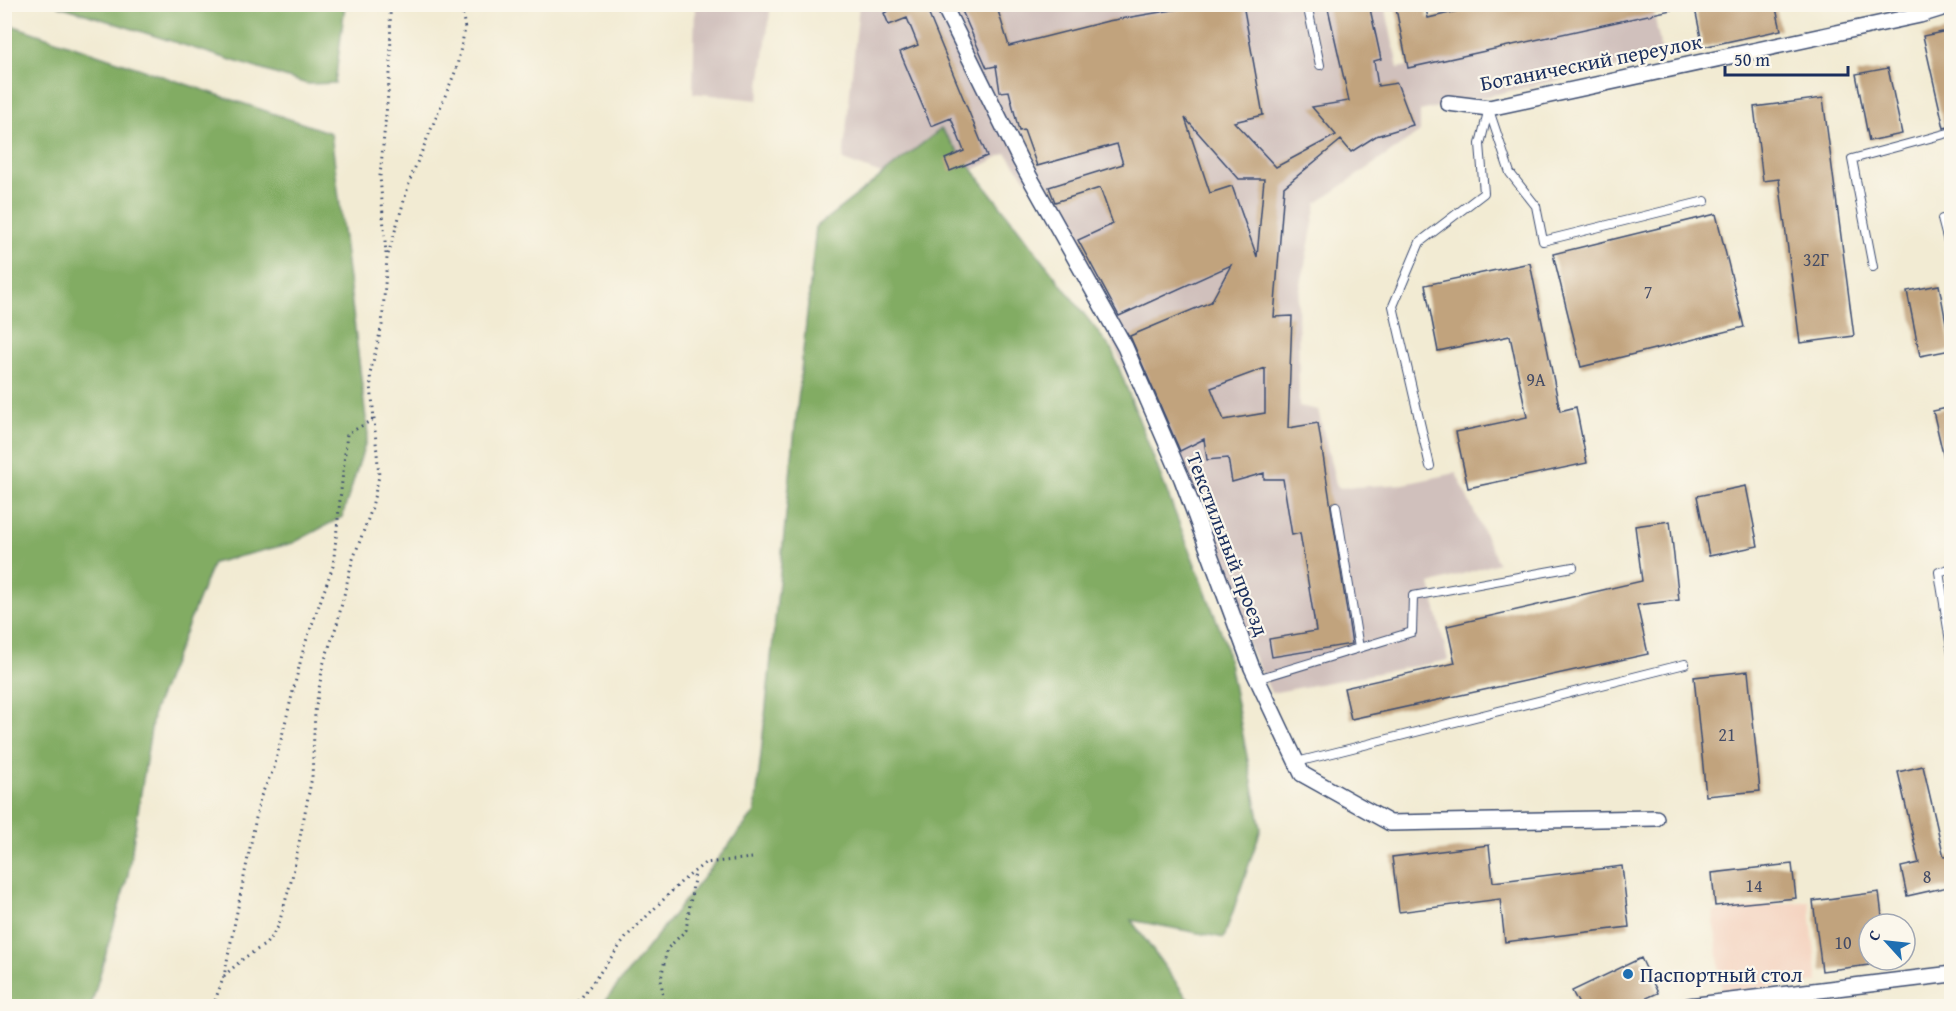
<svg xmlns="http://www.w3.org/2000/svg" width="1956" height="1011" font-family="'Gentium Book Plus',serif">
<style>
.built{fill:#f4d3c0}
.industrial{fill:#d0c0bc}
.forest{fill:#82ac63;stroke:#4e6e60;stroke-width:1.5}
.building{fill:#c1a37d;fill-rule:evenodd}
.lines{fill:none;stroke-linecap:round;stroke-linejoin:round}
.service-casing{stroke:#3b4b70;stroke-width:10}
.minor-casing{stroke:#3b4b70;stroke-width:18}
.path{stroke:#3b4b70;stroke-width:3;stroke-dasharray:1.5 4.5;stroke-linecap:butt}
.service{stroke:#fff;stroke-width:8}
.minor{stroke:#fff;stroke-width:15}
.poi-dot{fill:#1f6fb2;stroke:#fbf7ec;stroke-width:2}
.labels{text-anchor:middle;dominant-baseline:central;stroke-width:4.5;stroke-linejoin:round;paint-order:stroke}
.number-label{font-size:18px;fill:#444c66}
.street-label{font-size:21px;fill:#1b2f5e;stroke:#fbf7ec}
.poi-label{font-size:21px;fill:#1b2f5e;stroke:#fbf7ec;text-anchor:start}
</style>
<rect width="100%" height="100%" fill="#fbf7ec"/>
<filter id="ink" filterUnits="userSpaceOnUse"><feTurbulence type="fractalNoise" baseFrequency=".0167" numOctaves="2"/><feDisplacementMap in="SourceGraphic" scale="12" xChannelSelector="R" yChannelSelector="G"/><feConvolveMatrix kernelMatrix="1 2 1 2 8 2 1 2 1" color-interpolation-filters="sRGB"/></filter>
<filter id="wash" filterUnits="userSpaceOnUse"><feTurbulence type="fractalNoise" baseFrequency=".008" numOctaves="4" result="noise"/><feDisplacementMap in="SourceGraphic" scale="24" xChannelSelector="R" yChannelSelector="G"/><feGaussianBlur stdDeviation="1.35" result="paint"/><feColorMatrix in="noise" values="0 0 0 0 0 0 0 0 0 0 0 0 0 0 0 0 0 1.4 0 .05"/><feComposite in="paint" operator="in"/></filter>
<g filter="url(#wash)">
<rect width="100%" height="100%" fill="#f2ebd3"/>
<path class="built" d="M1809,901L1818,982L1722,992L1713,912Z"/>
<path class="industrial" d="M695,5H771L758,100L693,93Z
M859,5H1385L1398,68L1654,14L1663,57L1420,111V132L1317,203L1298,300L1299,406L1318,410L1337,488L1404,484L1456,473L1498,563L1430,584L1448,660L1271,693L1195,530L1060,223L1006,153L931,192L843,160Z"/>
<path class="forest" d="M57,5H345L335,83L307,84Z
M5,23L331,133L368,435L342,517L293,543L213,563L154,710L128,875L91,1006H5Z
M941,129L1112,350L1225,642L1261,829L1224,938L1131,920L1193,1006H601L755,812L816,227Z"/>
<g id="blocks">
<path class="building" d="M901,4H933L934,7L927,10L987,156L950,171L945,159L964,151L951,118L931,126L900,52L918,45L907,18L889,25L884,13Z
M959,4H996L1009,46L1108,21L1208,4H1243L1263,115L1234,122L1276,167L1336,135L1312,107L1349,101L1327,4H1369L1381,59L1374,61L1378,86L1397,83L1413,125L1376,136L1351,152L1341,140L1284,187L1274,317L1292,316L1288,428L1318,423L1352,644L1272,657L1269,639L1316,631L1300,533L1292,535L1283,479H1264V473L1232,482L1228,458L1207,460L1204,439L1180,451L1130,336L1211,302L1231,265L1119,316L1078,240L1113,224L1100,188L1055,202L1049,187L1123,164L1117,144L1037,166L1024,130L1019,131L1009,91L1000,92L996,66L987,68ZM1185,118L1239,179H1264L1257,257L1232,186L1210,193ZM1265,368V413L1224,420L1211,388Z
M1395,4H1425L1428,18L1488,4H1670L1671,10L1408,68Z
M1694,4H1775L1781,30L1703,47Z
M1952,30V126L1944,128L1923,36Z
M1888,68L1902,134L1869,141L1856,74Z
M1823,98L1854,336L1800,343L1779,179L1763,181L1754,107Z
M1716,214L1744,327L1581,367L1553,254Z
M1530,263L1560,411L1576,407L1587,463L1468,488L1456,432L1527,417L1510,336L1438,351L1425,285Z
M1939,285L1951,350L1920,356L1907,291Z
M1952,407V467H1946L1933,411Z
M1746,486L1758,546L1709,556L1697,496Z
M1670,521L1679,600L1637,605L1648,654L1351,719L1344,688L1455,663L1447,626L1642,581L1635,526Z
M1748,671L1760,791L1706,796L1694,677Z
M1923,766L1944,857L1952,856V886L1907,896L1901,867L1919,863L1898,772Z
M1489,845L1493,882L1622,866L1629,927L1505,942L1500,899L1399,912L1392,857Z
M1792,864L1796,898L1715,906L1712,873Z
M1879,892L1883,924H1869V965L1822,971L1813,901Z
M1641,958L1658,993L1629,1006H1580L1572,991Z"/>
</g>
</g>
<g filter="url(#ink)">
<use href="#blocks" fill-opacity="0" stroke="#3b4b70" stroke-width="1.5"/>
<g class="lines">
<defs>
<path id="service" d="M1307,4L1320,65
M1489,110L1510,173L1536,206L1543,241L1705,201
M1942,219L1952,257
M1873,267L1852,159L1952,132
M1430,466L1393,306L1420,242L1484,193L1480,144L1489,108
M1336,506L1359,648
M1952,568L1939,572L1952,654
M1257,679L1412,632L1413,596L1573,567
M1297,762L1685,664
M1797,993L1799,1006"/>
<path id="minor" d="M943,4L1020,160L1125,347L1182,479L1252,668L1302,774L1390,823L1656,818
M1448,103L1489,108L1920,15L1952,5
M1689,1006L1952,974"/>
</defs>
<use href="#service" class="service-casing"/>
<use href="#minor" class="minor-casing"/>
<path class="path" d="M386,254L380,176L391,63L390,4
M224,976L244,958L266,944L278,927L292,878L312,777L315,712L323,665L337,624L352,562L371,511L379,476L370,374L382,325L387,258L411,177L456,70L465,29L461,4
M213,1006L224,976L260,798L274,768L304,647L333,566L347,434L374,419
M575,1006L628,935L681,882L705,863L752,858
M664,1006L661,979L667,949L686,930L695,872"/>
<use href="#service" class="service"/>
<use href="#minor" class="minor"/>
</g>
</g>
<circle class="poi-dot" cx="1628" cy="974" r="6"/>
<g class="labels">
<g class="number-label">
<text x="1816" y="259">32Г</text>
<text x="1648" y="291">7</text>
<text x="1536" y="379">9А</text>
<text x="1727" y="734">21</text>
<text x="1927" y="876">8</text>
<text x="1754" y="885">14</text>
<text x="1843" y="942">10</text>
</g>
<g class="street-label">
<text transform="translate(1591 62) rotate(-11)">Ботанический переулок</text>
<text transform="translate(1228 544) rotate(69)">Текстильный проезд</text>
</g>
<g class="poi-label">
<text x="1640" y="974">Паспортный стол</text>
</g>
</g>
<rect width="1956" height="1011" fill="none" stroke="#fbf7ec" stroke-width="24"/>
<g transform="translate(1887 942) rotate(297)"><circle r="28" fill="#fbf7ec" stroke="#a1a7b3" stroke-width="1.5"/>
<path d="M0-4.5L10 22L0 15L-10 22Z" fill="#1f6fb2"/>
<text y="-9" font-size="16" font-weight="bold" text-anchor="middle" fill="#1b2f5e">С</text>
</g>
<path d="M1725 66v9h123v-9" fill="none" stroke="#1b2f5e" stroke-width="3"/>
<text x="1734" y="66" font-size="18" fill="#1b2f5e" stroke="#fbf7ec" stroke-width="4.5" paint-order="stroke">50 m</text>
</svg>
